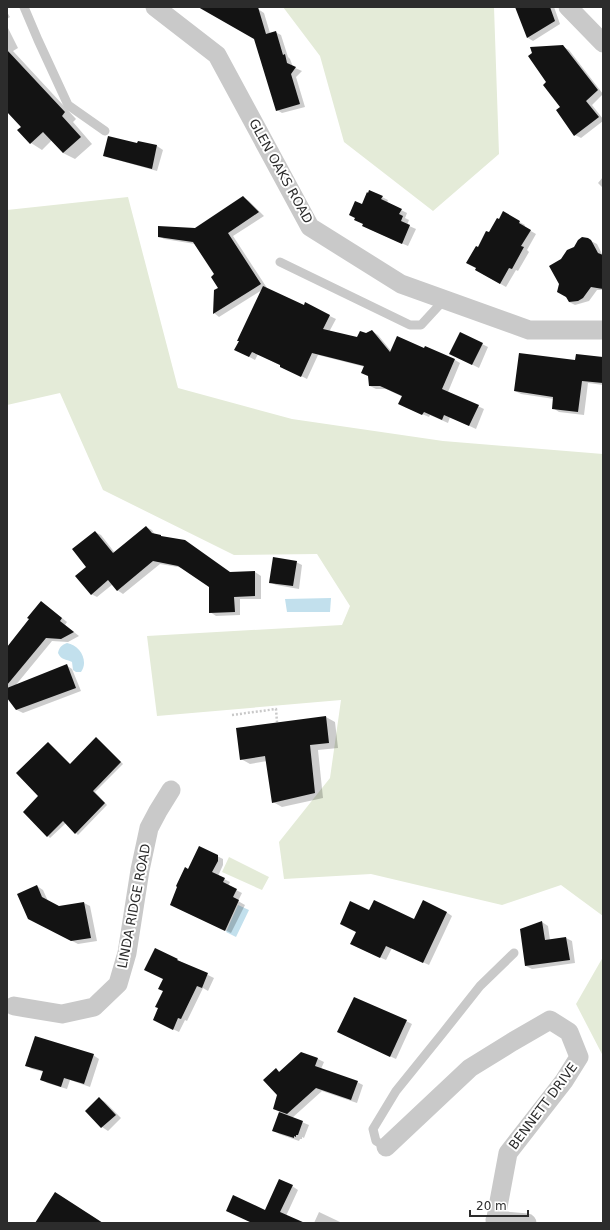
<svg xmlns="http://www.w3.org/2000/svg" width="610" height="1230" font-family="'DejaVu Sans',sans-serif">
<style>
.green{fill:#e4ebd8}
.water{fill:#c2e0ed}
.shadow{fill:#0003}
.building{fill:#131313}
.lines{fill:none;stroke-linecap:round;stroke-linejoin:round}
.path{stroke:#c9c9c9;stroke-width:2.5;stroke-dasharray:2 2;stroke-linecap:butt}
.lane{stroke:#c9c9c9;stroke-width:9}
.street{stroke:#c9c9c9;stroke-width:19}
.labels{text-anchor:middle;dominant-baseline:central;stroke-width:4;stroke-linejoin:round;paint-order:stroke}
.street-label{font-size:13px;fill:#2c2c2c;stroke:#fff}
</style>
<rect width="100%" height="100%" fill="#fff"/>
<path class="green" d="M283,7H494L499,154L433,211L344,142L320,56Z
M128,197L178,388L292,419L443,441L603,454V916L561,885L502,905L371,874L284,879L279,842L330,778L341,700L157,716L147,636L342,625L350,606L317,554L234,555L103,490L60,393L7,405V210Z
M229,857L269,877L262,890L222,872Z
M603,957V1056L576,1004Z"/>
<path class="water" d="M331,598L330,612H287L285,599Z
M67,643C80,645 89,661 81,672H76L73,670L72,662C66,659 61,660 58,653C59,647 62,645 67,643Z
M238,905L249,910L236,937L226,932Z"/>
<path class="shadow" d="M201,7H255L264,13L270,33L275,32L281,35L288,57L290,59L293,67L302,71L296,77L305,107L282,113L277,110L255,39L211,14Z
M516,7H554L560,24L533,41L528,38Z
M7,12L10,17L7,19Z
M7,26L18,48L13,51L76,119L73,122L92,144L75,159L63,153L52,140L42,150L31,143L22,127L7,110Z
M562,46L569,50L603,94L592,105L603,119V121L581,138L575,135L562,107L547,82Z
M138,144L157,146L163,150L157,171L110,158L104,155Z
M603,177V188L598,183Z
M243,197L249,201L264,216L233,236L267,288H266L304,306L305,304L336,319L329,332L357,339L372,331L378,335L391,351L425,349L455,360L460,363L448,392L484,409L476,429L450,417L448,423L430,415L429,417L405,407L403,397L386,389H376L370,386L369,376L365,367L318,355L307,379L258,354L255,360L242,353L262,290L219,317L214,313L219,288L216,274L195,244L164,239L159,236L196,229Z
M382,197L388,200L387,203L407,213L405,218L409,220L407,225L416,229L408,246L369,229L362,205Z
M504,213L525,225L524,227L536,234L527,250L529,252L518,271L516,270L506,287L476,270L478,248L500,220Z
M591,241L597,244L603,256V290H597L589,301L575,305L569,302Z
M460,333L488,347L479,368L457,357Z
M603,358V385L588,383L584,415L559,412L553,408L554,399L521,394L515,391L576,361Z
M146,527L152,530L155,535L161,536L231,573L255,572L261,576V599H240V615L216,616L210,612V586L184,568L160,564L123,594L117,590L113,584L97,597L91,594L88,567L95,532L101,535L115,553Z
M296,562L302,565L299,589L276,585L270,582Z
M41,602L47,606L67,622L65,625L79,636L68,642L52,641L15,686L66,665L72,669L81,691L23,713L17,710L7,697V648L31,619Z
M326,717L335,722L338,748L318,750L323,798L282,807L273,802L267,761L250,764L241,759L237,728Z
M99,740L123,764L95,792L107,805L78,835L66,823L50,838L24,812Z
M217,856L223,859V865L218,876L230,882L228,886L242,893L238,901L245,905L231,933L177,908L188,870Z
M37,886L43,890L48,901L59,908L84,903L90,906L97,941L78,944L35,922Z
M369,911L415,920L446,912L452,916L429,965L392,948L386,960L357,947V932Z
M542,922L548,926L550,940L566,938L572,941L575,963L532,969L526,966L521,929Z
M155,949L214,978L208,991L203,988L187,1021L185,1020L179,1032L160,1023L164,979Z
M406,1021L412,1024L396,1059L344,1035Z
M301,1053L318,1059L324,1062L321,1069L357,1082L363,1085L357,1103L322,1091L292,1118L309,1125L304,1138L302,1137V1139H300L299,1141L279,1134L273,1130L280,1112L274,1109L278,1095L276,1069L280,1072Z
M93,1055L99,1059L90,1087L70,1080L67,1089L47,1083L41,1079L44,1072L32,1069L26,1065Z
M100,1099L105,1102L121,1118L108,1131L102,1127L87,1111Z
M292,1186L298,1190L286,1216L291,1223H253Z
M319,1212L338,1221L342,1223H314Z"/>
<path class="building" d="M198,7H258L266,34L276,31L283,55L285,54L287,63L296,67L291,74L300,104L276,111L254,39Z
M515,7H550L555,21L527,38Z
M563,45L598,90L586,101L599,117L574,136L556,110L560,107L543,85L546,82L528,56L532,53L530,47Z
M7,50L65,112L62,116L81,137L63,153L43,132L30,144L17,130L21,127L7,112Z
M108,136L137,143L138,141L157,145L152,169L103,156Z
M369,190L383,196L381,199L402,209L399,214L403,216L401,221L410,225L402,244L362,226L363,224L354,220L355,218L349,215L355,201L362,204L367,192L368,193Z
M243,196L259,212L228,233L261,284L213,314L214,290L218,288L211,277L214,274L193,242L158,237V226L195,228Z
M503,211L520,221L519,223L531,230L521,246L524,247L512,269L509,268L500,284L475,270L476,268L466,263L476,246L478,247L486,231L489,232L497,218L499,219Z
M582,237L588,238L591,240L598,253L603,255V289L591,287L583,298L578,301L569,302L566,297L557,292L559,284L549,266L561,259L567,250L574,247L578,240Z
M263,286L304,305L305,302L330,315L323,329L357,337L360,331L366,333L372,330L390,352L397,336L424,348L425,346L455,359L442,389L479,405L469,426L444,415L442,420L424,412L422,415L398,404L402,396L380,386H369L368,376L361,373L364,366L312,353L301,377L280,367V365L252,352L249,357L234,350L239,341H237Z
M460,332L483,343L472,365L449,354Z
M519,353L575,360L576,354L603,357V383L582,381L578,412L552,409L553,397L514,391Z
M146,526L152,533L161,535V536L185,540L230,572L255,571V596L234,597L235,612L209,613V587L178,566L153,561L117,591L108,580L91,595L75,576L86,567L72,549L95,531L113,553Z
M273,557L297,561L293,586L269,583Z
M41,601L62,618L60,621L74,632L61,639L46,638L7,685V647L29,619L27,618Z
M67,664L76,688L16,710L7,698V688Z
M326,716L329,743L310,745L315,793L272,803L265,756L240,760L236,728Z
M96,737L121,762L93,791L105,803L75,834L63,821L47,837L23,812L38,796L16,773L48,742L70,764Z
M199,846L218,855V861L212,872L225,878L223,882L237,889L233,897L239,900L225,931L170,905L177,887L176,886L185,867L188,869Z
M37,885L42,897L59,906L84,902L91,938L71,941L28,919L17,894Z
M374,900L414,919L423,900L447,912L423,963L386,946L380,958L350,944L356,932L340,924L350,901L369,910Z
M542,921L545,940L566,937L570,960L525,966L520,929Z
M155,948L178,959L177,960L208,973L202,988L197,986L181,1019L178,1018L173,1030L153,1020L158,1008L155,1007L163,991L158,989L163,979L144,970Z
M354,997L407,1020L390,1057L337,1032Z
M35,1036L94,1054L84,1084L64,1078L61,1087L40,1080L43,1071L25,1066Z
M301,1052L318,1058L315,1066L358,1081L351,1100L316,1088L287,1114L273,1109L277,1095L263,1080L276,1068L279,1072Z
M99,1097L116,1115L101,1128L85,1111Z
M279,1112L303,1121L298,1135H296V1137L294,1136V1138L272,1131Z
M279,1179L293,1185L280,1212L305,1223H252L226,1211L233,1195L265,1210Z
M55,1192L103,1223H35Z"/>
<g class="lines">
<path class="path" d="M232,715L276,709L277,722"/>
<path class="lane" d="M24,7L38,40L68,105L105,131
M280,262L410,325H421L444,300
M386,1147L376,1141L373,1129L396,1091L442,1034L480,986L514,953"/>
<path class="street" d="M155,7L217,55L310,227L401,284L529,330H603
M568,7L603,43
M14,1006L62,1014L94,1007L118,984L127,953L140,870L149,828L158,811L171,790
M386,1147L470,1068L512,1042L550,1020L569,1032L579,1057L564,1081L508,1153L495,1223
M495,1220L527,1223"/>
</g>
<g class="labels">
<g class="street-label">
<text transform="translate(281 171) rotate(61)">GLEN OAKS ROAD</text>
<text transform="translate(134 906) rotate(-79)">LINDA RIDGE ROAD</text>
<text transform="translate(543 1106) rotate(-53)">BENNETT DRIVE</text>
</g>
</g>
<rect width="610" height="1230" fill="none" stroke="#2c2c2c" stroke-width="16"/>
<path d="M470 1210v6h58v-6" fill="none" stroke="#2c2c2c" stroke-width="2"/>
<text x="476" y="1210" font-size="12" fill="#2c2c2c" stroke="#ffffff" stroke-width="3" paint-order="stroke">20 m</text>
</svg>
